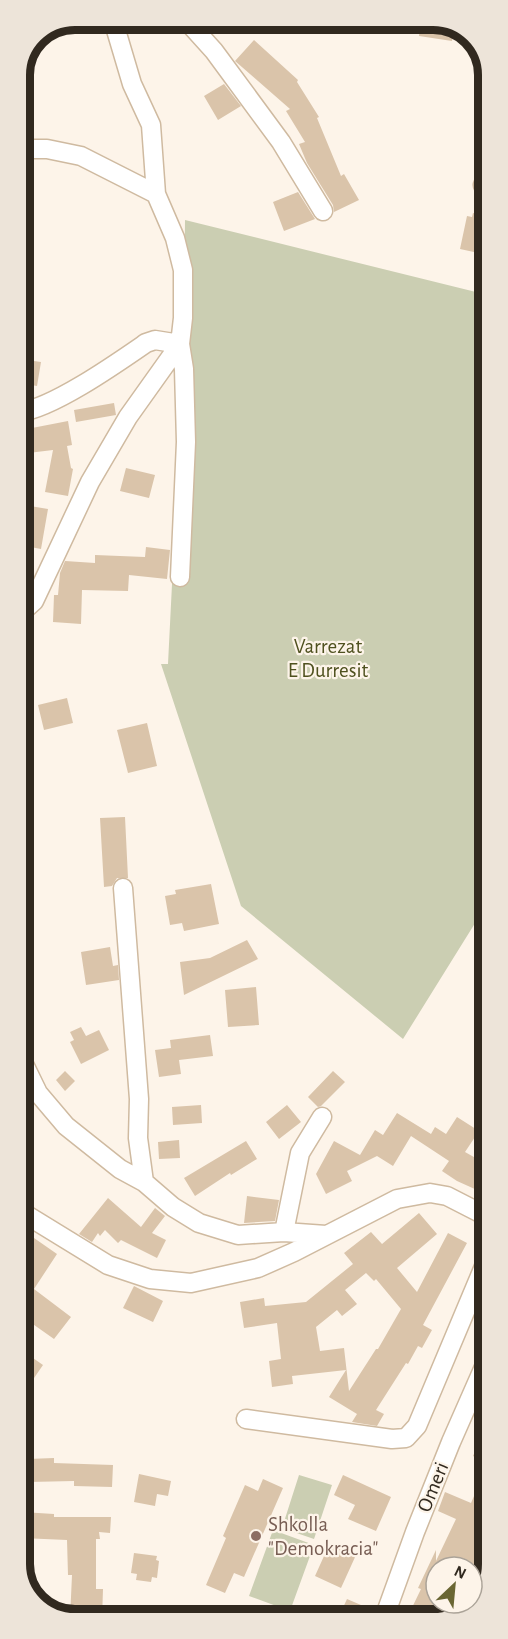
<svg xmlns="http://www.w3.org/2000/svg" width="508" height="1639" font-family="'Alegreya Sans',sans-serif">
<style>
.green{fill:#cbceb2}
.building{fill:#dac4aa;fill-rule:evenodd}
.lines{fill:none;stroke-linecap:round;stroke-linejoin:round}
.street-casing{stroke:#cfbaa0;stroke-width:21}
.street{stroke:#fff;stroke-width:18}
.education-dot{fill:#8d6e63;stroke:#fdf4e9;stroke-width:2}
.labels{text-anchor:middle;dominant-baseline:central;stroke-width:4.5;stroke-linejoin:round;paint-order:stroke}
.park-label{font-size:21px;fill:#4f511f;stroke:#fdf4e9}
.street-label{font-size:21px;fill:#31291f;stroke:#fdf4e9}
.education-label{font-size:21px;fill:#785e54;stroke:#fdf4e9;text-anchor:start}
.rim{fill:none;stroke:#31291f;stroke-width:8}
</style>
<rect width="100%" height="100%" fill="#fdf4e9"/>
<path class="green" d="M185,220L488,295V925L477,920L403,1039L241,906L161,664H168L184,346Z
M299,1475L332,1485L314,1539L282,1528Z
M273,1530L314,1545L290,1611L249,1596Z"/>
<path class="building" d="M421,20H440L454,26L452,41L419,36Z
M254,40L298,80L297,82L319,117L317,118L341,176L344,174L359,200L334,212L333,205L307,163L299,144L305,142L286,111L290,109L235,61Z
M224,84L241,106L218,120L204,96Z
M298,192L315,219L284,231L273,202Z
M473,213L485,216L484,220L487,221V231L483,254L460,249L467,216L472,217Z
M20,359L41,362L37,386L20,383Z
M114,403L116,415L76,422L74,410Z
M31,421L32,428L68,421L72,445L67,446L71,468L73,469L68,496L45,492L53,450L20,454V423Z
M126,468L155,475L149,498L120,491Z
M24,505L48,509L41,549L20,545V511L23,512Z
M146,547L170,550L167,579L129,575L128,591L82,590L81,624L53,622L54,595H58L60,573L65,561L95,563V555L145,557Z
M67,698L73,723L44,730L38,705Z
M147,723L157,766L128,773L117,730Z
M125,817L128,878H117L112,886L104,887L100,818Z
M211,884L219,924L184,931L182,923L170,925L165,896L176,894L175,890Z
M247,940L258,959L184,995L180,962L210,958Z
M110,947L113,966L118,965L119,980L86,985L81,952Z
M256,987L259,1025L228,1027L225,990Z
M81,1027L86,1036L99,1030L109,1050L81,1064L70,1042L74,1040L70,1032Z
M210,1035L213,1056L179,1060L181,1074L159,1077L155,1050L171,1048L170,1040Z
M65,1071L75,1081L65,1091L56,1080Z
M333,1071L345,1082L321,1106L318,1107L308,1097Z
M201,1105L202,1123L173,1125L172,1107Z
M287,1105L301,1122L279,1139L266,1122Z
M397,1113L431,1134L435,1127L446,1134L457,1117L479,1131L465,1152L488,1165V1195L457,1181L442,1171L449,1161L411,1136L393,1166L377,1156L347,1171L352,1181L326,1194L316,1174L334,1141L360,1155L375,1130L383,1135Z
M179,1140L180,1158L159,1159L158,1142Z
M246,1141L257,1159L231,1175L230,1173L195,1196L184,1178Z
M247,1196L279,1200L275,1221L244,1223Z
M108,1198L141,1227L155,1208L165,1216L152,1233L166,1240L157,1258L121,1240L118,1243L105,1230L100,1236L98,1233L92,1242L79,1234Z
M419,1213L437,1234L397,1268L417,1292L448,1233L467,1243L423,1325L432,1330L422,1348L418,1346L408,1364L406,1363L376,1410L384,1414L377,1426L352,1422L357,1414L329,1397L346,1370L292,1376L293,1384L272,1387L269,1361L281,1359L277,1323L244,1328L240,1302L264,1298L265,1306L306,1302L353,1264L344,1253L371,1232L382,1244ZM366,1273L374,1281L376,1279L401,1309L378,1349H376L349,1391L344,1348L320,1351L316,1327L337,1310L342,1316L357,1304L345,1290Z
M34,1238L57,1254L34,1289L71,1317L54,1339L20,1315V1259Z
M134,1286L163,1301L153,1322L123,1308Z
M20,1349L43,1365L21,1397L20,1364Z
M488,1422V1464L473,1456Z
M54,1458V1463L113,1465L112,1487L74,1486V1481L29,1482L28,1459Z
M488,1464V1565L475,1600L472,1602V1567H436V1618H407L421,1589L418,1588L436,1550V1561L456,1519L438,1511L445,1492L471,1503Z
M139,1474L171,1481L168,1496L157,1494L155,1506L134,1502Z
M343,1475L391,1497L376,1531L348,1519L355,1505L334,1495Z
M263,1479L283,1488L244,1577L234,1573L225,1593L206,1585L226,1538L223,1536L245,1485L258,1491Z
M22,1512L54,1514V1517H111L110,1533L99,1532L100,1539H96V1589H103L102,1619H70L72,1575H68L67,1540L21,1538Z
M329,1545H335L356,1555L341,1588L315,1576Z
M134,1553L157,1556L156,1560L159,1561L157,1578L152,1577L151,1582L136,1580L137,1574L131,1573Z
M347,1599L361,1605L356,1618L341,1612Z"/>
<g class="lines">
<defs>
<path id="street" d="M113,20L132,84L151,125L156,194L175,238L183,270V318L180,344L184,369L186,442L180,577
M186,20L214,51L281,142L323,211
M467,32L471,35
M20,149H47L81,156L156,194
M483,185L487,186
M20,412C53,408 117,363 146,343L155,340L180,344L128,417L90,482L34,601L23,611L20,610
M123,888L139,1099L138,1138L144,1182
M20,1056L38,1093L66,1126L120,1169L144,1182L173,1207L199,1223L238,1235L284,1232L326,1235
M20,1211L108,1265L150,1279L191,1283L258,1268L294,1252L397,1199L430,1193L447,1196L488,1217
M284,1232L300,1153L322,1117
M246,1419L392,1439L406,1438L417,1426L488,1257
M384,1618L415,1532L451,1442L488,1358"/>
</defs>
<use href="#street" class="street-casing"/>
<use href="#street" class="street"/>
</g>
<circle class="education-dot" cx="256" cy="1536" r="6"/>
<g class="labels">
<g class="park-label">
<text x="328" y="646">Varrezat<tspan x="328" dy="24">E Durresit</tspan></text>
</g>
<g class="street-label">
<text transform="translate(433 1487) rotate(-68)">Omeri</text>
</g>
<g class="education-label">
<text x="268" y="1524">Shkolla<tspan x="268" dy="24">"Demokracia"</tspan></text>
</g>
</g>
<path d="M0 0H508V1639H0ZM75 30H433A45 45 0 0 1 478 75V1564A45 45 0 0 1 433 1609H75A45 45 0 0 1 30 1564V75A45 45 0 0 1 75 30Z" fill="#ede4d9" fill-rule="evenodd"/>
<path class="rim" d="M75 30H433A45 45 0 0 1 478 75V1564A45 45 0 0 1 433 1609H75A45 45 0 0 1 30 1564V75A45 45 0 0 1 75 30Z"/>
<g transform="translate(454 1585) rotate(26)"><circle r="28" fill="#fdf4e9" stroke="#aba398" stroke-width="1.5"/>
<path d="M0-4.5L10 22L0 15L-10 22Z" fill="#6a6633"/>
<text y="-9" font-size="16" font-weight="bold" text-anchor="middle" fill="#31291f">N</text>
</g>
</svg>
